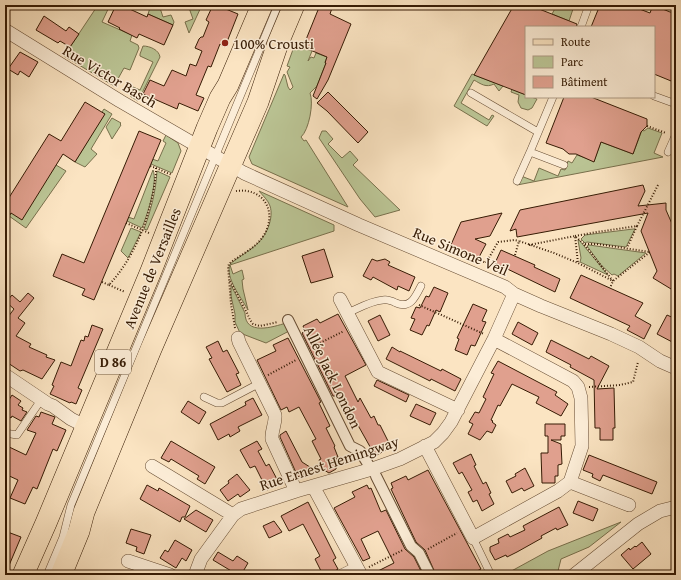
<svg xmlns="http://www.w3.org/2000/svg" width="681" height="580" font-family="'Gentium Book Plus',serif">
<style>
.green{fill:#bbc595;stroke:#78704c}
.building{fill:#e0a08e;stroke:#361b04}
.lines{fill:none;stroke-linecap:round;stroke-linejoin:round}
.service-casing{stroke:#674d34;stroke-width:8}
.pedestrian-casing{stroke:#674d34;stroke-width:12}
.minor-casing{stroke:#674d34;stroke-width:14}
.primary-casing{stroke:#361b04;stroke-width:22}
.path{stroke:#361b04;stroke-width:2;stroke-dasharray:1 2;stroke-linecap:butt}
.service{stroke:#fcedd7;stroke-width:7}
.pedestrian{stroke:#fcedd7;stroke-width:10}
.minor{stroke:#fcedd7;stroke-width:13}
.primary{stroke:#fbe4c2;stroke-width:21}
.poi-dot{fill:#8f2418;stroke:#fcedd7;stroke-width:1.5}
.labels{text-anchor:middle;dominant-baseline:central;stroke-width:3;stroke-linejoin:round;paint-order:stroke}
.shield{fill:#fcedd7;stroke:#715a43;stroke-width:1}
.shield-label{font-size:14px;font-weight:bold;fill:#361b04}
.poi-label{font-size:15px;fill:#361b04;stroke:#fcedd7;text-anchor:start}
.street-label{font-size:15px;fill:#361b04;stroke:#fcedd7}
</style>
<rect width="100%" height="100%" fill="#fbe4c2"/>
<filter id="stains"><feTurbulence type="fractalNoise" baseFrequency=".005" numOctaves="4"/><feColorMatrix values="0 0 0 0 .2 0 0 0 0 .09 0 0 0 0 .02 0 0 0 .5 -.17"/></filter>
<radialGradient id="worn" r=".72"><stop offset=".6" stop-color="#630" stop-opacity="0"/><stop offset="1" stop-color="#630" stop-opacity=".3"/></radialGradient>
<path class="green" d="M98,5H110L102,22L132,35L130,41L138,45L139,48L130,70L124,68L114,86L64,56Z
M151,5H159L163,17L171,15L174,22L173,25L148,14Z
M188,5H202L189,33L185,22L193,19Z
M557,5H571L573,9L569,21L552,14Z
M295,44L312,51L308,61L311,57L314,58L316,53L327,57L325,62L326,63L317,86L310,93C314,103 309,130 301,137L304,141L306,140L348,207L252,164L249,157L284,74L285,75L288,87L290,90L293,87L287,72L290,67L287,66Z
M143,46C150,46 159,50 160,57L138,101L130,96L133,87L140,90L153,62L140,56V54Z
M472,74L503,86L499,91L494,84C486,88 481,84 474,80L461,103L489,120L492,115L494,116L487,126L454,106Z
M512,89L526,95V97H531L537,99L532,108L528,110L521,108L518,102L519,95L511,92Z
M104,109L112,114L91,149L97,154L85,167L75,162L104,114L102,112Z
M112,118L121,123L120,124L121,125L112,139L106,127Z
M648,128L662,133L654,153L663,157L517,185L521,176L534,181L539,168L558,176L561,169L565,170L568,161L572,163L577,155L594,161L601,142L633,154L642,130L644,131Z
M322,131H326L333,139L328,144L342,158L350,151L358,160L353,165L400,210L375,217L360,199L319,138Z
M166,135L178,143L181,151L172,173L151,164L152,159L158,161L166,143L163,141Z
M56,165L66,171L26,228L9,216Z
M153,170C158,183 147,215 142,228L127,221L128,217L134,219Z
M157,171L170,177L147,230L144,229C151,210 156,191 157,171Z
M259,191L334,225V231L230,265L233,274L242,270L244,279L242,280L243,289L248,310C241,297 225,278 230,264C246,251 262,246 269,225C271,219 272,212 270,206C268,200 263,196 259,191Z
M131,228L141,232L128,258L121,251Z
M633,229H635L626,247L587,242L585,243L581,239L585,235Z
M578,240H579L608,275L580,262L581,258Z
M589,245L646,253L618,276L614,274L612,275L601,265L587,246Z
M231,285L245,313C245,336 273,327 286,323L291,330L266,343L240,333L235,322V314L231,296Z
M621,522L589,547L561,559L557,575L506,574L548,551Z"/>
<path class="building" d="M116,5H121L147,17L148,14L173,25L164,45L139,34L137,38L119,29L120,28L108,22Z
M213,5H216L238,14L225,47L220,44L211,67L208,66L196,95L204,98L198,111L179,103L177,109L143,94L150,80L164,86L172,70L186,76L190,64L196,66L202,51L195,48L199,39L201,37H203L209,22L206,20Z
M320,5H333L330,14L351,24L328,80L317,99L313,96L326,63H325L327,57L303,47Z
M514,5H529L577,24L576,27H526V95L474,75Z
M600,5H629L650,13L653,5L670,12H676V83L654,74V27H591Z
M44,16L66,31L69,27L79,34L70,47L60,41L58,43L36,30Z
M20,52L38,62L29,77L20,71L18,75L8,69Z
M328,92L368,132L358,143L327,111L317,103Z
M564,97H591L647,119V126L641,132L633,154L601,142L594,162L576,154H569L563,149L546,143Z
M85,102L105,114L75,162L63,154L22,220L11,213L5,222V204L49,134L61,141Z
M139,131L161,140L94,300L82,295L85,289L53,276L62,254L84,263Z
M643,185L645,191L638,206L666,203V210L676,233V292L653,278L657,271L641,231L648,213L517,237L516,229L510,231L520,210Z
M502,213L490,236L475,239L486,244L478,259L450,247L461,222Z
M324,249L333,277L311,283L302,256Z
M501,250L535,265L534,267L560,279L555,292L495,263Z
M372,259L377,261L385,259L390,262L388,265L415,277L409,291L398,286L397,290L373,277L371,280L363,276Z
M581,275L643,303L635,316L651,325L644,339L627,330L630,326L570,298Z
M434,287L448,293L440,312L436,310L429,326L427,325L422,335L410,330L415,319L411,318L416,307L420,308L426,296L429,297Z
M28,293L34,298L18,318L25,323L16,336L31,344L29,347L47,355L46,357L55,360L42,379L23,370L20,371L5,361V321L14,309L6,302L12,295L20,302Z
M473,304L487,310L482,321L486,322L475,346L471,345L467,355L455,350L459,339L457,338Z
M338,314L366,365L345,376L358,402L360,398L371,418L374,416L378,425H380L391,447L377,455L374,451L373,452L355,420L353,421L351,417H349L339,400L336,396H333L302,333L305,331L303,326L317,319L320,323Z
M380,315L390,335L378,341L368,321Z
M667,315L676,319V344L657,334Z
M518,322L538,333L532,345L512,334Z
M92,325L103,329L78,388L82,390L76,404L71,402L70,403L50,394L54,386L52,385L61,362L71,366L81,340L84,341L85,336L88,337Z
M288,338L321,402L319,403L330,426L326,428L335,446L334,447L338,457H336L337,460L336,469L329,473L324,470L319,460L321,459L312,441L316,439L299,407L289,412L287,407L281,410L257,360L276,351L273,345Z
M551,340L589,359L591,356L609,366L597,389L614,388L615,428H613V440H600V428H595L594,380L570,367L571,365L546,352Z
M218,341L223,352L227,350L239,373L236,374L241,385L227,392L209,359L212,358L206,347Z
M392,347L400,352V351L441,371L442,369L461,379L455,391L431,379L430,381L386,359Z
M498,361L557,392L555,395L568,404L561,416L536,403L539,397L512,384L500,406L498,405L491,420L493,421L492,422L496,425L492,433L487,431L480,440L468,434L473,424L469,422L475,412L479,413L486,399L483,397L494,374L491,373Z
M377,380L409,395L406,402L374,386Z
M12,395L21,401L18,405L23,408L22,410L27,412L21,421L12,416L11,418L5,414V406Z
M253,398L262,415L238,427L240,431L230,437L229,434L218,440L210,424L246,405L245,402Z
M188,401L206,412L199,424L181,412Z
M416,404L436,413L430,425L410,416Z
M41,412L55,417L52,424L66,430L57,451L53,449L37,489L33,487L25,504L10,498L18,480L5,474L8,468L5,467V445L26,455L36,433L27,430L36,416L39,417Z
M545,424H565V436H561V440H551L561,444L562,464L558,465V476H555V483H542L541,453H548V436H545Z
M286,431L302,462L313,469L298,477L280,437V435Z
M171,441L215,467L205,484L197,479L199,476L171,459L169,462L161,458Z
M257,441L262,449L258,451L266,466L269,464L279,483L267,490L255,466L250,468L240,450Z
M471,454L476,465L474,466L483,484L486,482L491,493L489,494L494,504L482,511L477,500L473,502L468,492L472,490L462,472L459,474L453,463Z
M589,455L657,482L652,494L603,475L600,481L592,477L593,474L583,470Z
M525,468L534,486L524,491L522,488L512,493L506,481L516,476L515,474Z
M428,470L481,569L469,575H436L425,550L416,542L391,489L393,488L391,483L406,476L408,480Z
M237,474L250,490L240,497L238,494L228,501L220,490L229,483L228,481Z
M147,485L158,491L159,488L190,506L185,517H182L180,522L140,499Z
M367,485L369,489L371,488L381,512L386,510L405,549L414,557L423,575H370L394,563L378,531L361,539L370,558L363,561L334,508L355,497L352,492Z
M578,501L598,509L593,521L573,513Z
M308,502L336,558L333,560L338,569L329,575H323L315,559L320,556L303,524L289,531L281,516Z
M559,507L568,525L557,530L556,528L541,536L542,538L517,552L507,557L506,555L495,560L490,551V547L499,543L498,539L508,534L510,537L525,530L523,526Z
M196,510L213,520L206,532L184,519Z
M274,521L282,532L269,538L263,526Z
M131,529L151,535L144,554L136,551L137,547L126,543Z
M5,531L21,537L5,575Z
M175,540L192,550L186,561L182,558L176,568L160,558L165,550L168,552Z
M642,542L651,554L633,569L621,555L629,548L630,550L635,546L636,547Z
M218,552L233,561L237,556L248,563L241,575H238L213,560Z"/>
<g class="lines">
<defs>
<path id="service" d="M581,27L589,5
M471,93L538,132
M654,96L676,104
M530,152L553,97
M668,152L676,134
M517,181L530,152L564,165
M348,313C359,308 370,301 383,300C388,299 392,301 396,303C410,309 415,298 421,286
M204,397L217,403H222L260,383
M5,433L17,435L41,400
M473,538L490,573
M47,575L63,537L71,505L278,5
M337,575L355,566"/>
<path id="pedestrian" d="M288,320L350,446L360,451L368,464
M376,476L411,546L419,553L430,575"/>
<path id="minor" d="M5,30L120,101L244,173L359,225L505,287L514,294L541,306L611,334L639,347L660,361L676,368
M340,299L378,372L458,410
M238,338L239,342L275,415C276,423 271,431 272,439L296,491
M5,375L48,404L53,406L71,419L87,427
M425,446L473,538L558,491L570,482L582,446L581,398L578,387L573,381L494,339
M152,466L233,515
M570,482L629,505
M313,486L361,575
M128,561L170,575
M195,575L201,559L233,515L241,509L296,491L372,469L400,459L434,442L443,433L451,422L494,339L514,294
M574,575L638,524L660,511L676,507"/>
<path id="primary" d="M23,575L46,523L151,271L207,128L220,98L228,85L262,5
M61,575L79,531L84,512L151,349L258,102L278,43L294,5"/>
</defs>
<use href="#service" class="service-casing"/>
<use href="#pedestrian" class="pedestrian-casing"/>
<use href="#minor" class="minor-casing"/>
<use href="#primary" class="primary-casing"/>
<path class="path" d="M647,126L666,133
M156,168L172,175
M126,223L149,233
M637,226L658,185
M575,236L597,232L637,226L627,248
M576,237L584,244
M529,245L575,236L578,263
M515,255L519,241L554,253L578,263L613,281L584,244H597L650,252L613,281L610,288
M478,259L486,263L498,242L514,240L519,241
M230,281L247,313L250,320L253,324L260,326L278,322
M102,282L109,285C137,254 151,215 156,173V168L150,166
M109,285L125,292
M419,305L484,334
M235,328L231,304L228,266L230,263C240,255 254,249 262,238C279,214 265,187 236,191
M312,347L344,331
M268,375L296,360
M589,387L620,385L633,382L638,362
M428,549L457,533
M369,567L403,550"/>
<use href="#service" class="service"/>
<use href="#pedestrian" class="pedestrian"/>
<use href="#minor" class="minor"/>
<use href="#primary" class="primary"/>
</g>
<circle class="poi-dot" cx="225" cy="43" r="4"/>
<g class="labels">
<rect class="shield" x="95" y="350" width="36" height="24" rx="3"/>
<g class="shield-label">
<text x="113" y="362">D 86</text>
</g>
<g class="poi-label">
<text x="233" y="43">100% Crousti</text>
</g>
<g class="street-label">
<text transform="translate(110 76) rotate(31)">Rue Victor Basch</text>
<text transform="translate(461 251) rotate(23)">Rue Simone Veil</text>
<text transform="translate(152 268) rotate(-68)">Avenue de Versailles</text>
<text transform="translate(333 377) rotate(64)">Allée Jack London</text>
<text transform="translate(329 463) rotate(-18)">Rue Ernest Hemingway</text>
</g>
</g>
<rect width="681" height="580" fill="none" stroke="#fbe4c2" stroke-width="20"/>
<rect x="6" y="6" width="669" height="568" fill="none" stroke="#361b04" stroke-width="2"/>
<rect x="10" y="10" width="661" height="560" fill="none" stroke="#361b04"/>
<rect x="525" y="26" width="130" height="72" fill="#fcedd7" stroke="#ad9983"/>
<rect x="533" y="39" width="20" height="6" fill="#fbe4c2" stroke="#ad9983"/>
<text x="561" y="46" font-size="12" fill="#361b04">Route</text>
<rect x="533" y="56" width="20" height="12" fill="#bbc595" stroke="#ad9983"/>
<text x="561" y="66" font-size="12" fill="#361b04">Parc</text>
<rect x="533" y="76" width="20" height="12" fill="#e0a08e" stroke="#ad9983"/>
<text x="561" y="86" font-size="12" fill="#361b04">Bâtiment</text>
<rect width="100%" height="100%" filter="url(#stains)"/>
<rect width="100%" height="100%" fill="url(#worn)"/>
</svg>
